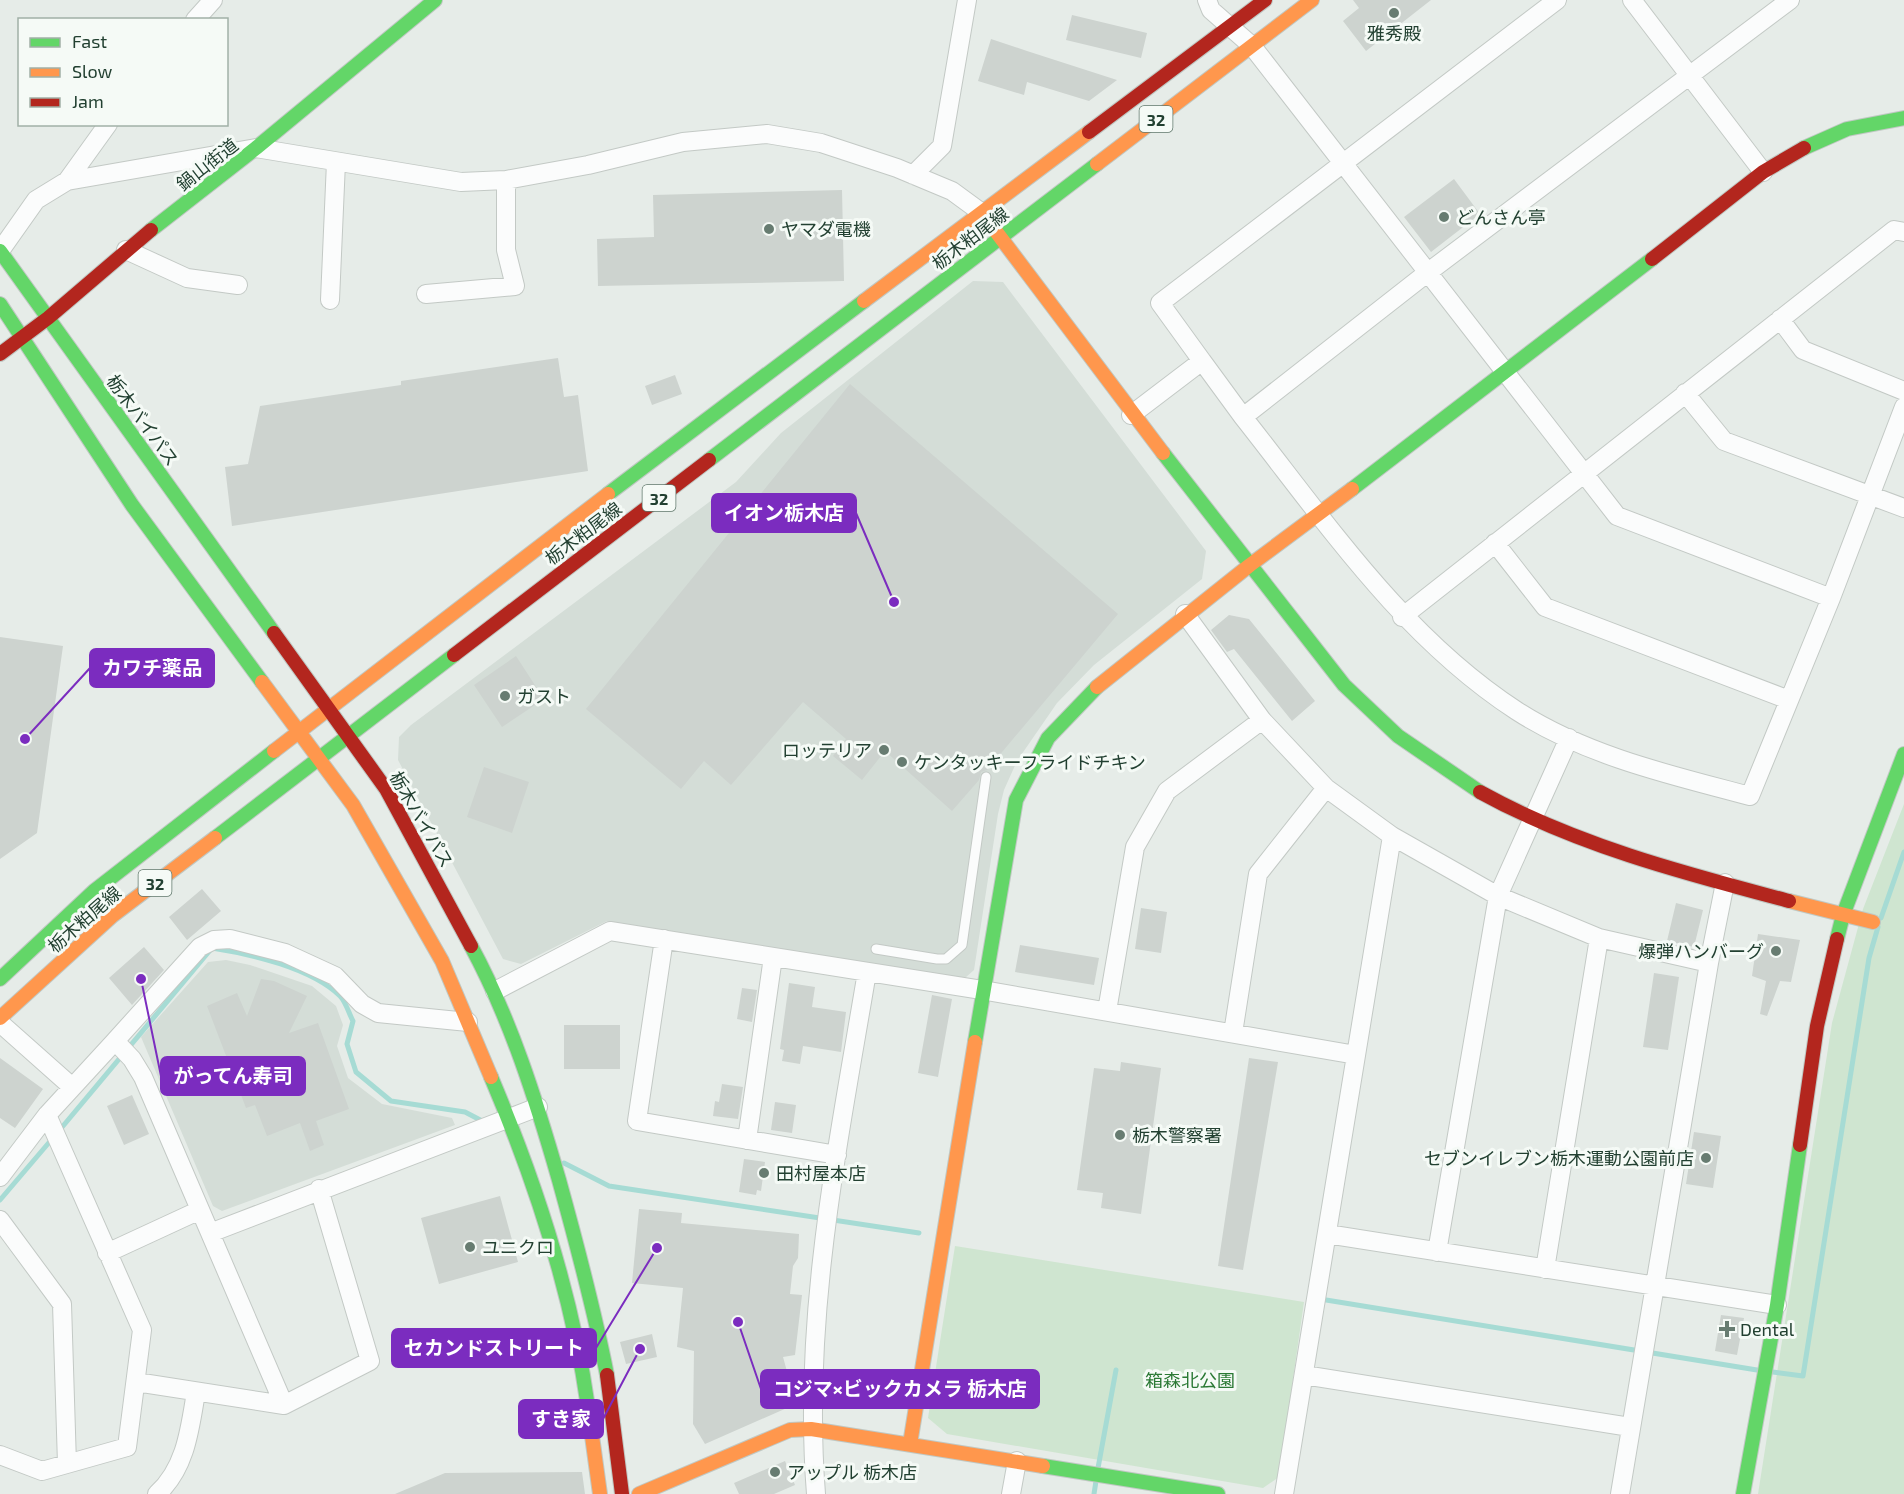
<svg xmlns="http://www.w3.org/2000/svg" width="1904" height="1494" font-family="'Exo 2','Noto Sans JP',sans-serif">
<style>
.built{fill:#d4ddd7}
.green{fill:#cfe5d0}
.lines{fill:none;stroke-linecap:round;stroke-linejoin:round}
.stream{stroke:#a6dbd4;stroke-width:5}
.building{fill:#cdd3cf}
.lane-casing{stroke:#c3c9c5;stroke-width:11}
.street-casing{stroke:#c3c9c5;stroke-width:20}
.fast-casing{stroke:#c0c8c3;stroke-width:16}
.slow-casing{stroke:#c0c8c3;stroke-width:16}
.jam-casing{stroke:#c0c8c3;stroke-width:16}
.lane{stroke:#fbfcfc;stroke-width:9}
.street{stroke:#fbfcfc;stroke-width:18}
.fast{stroke:#63d668;stroke-width:14}
.slow{stroke:#ff974d;stroke-width:14}
.jam{stroke:#b3261e;stroke-width:14}
.poi-dot{fill:#677c71;stroke:#f5faf6;stroke-width:2}
.labels{text-anchor:middle;dominant-baseline:central;stroke-width:6;stroke-linejoin:round;paint-order:stroke}
.shield{fill:#f5faf6;stroke:#61786c;stroke-width:1.5}
.shield-label{font-size:16px;font-weight:bold;fill:#224031}
.poi-label{font-size:18px;fill:#224031;stroke:#f5faf6;text-anchor:start}
.street-label{font-size:18px;fill:#224031;stroke:#f5faf6}
.park-label{font-size:18px;fill:#2b7935;stroke:#f5faf6}
.leader{fill:none;stroke:#7b2cbf;stroke-width:2}
.callout-dot{fill:#7b2cbf;stroke:#f5faf6;stroke-width:2}
.callout{fill:#7b2cbf;stroke:#7b2cbf;stroke-width:2}
.callout-label{font-size:20px;text-anchor:middle;font-weight:bold;fill:#fff}
</style>
<rect width="100%" height="100%" fill="#e6ece8"/>
<path class="built" d="M973,281L1003,282L1206,551L1202,579L1094,665L1057,703L1017,761L1004,790L998,814L974,970L965,978L607,921L521,964L503,959L398,760L399,737L411,725L736,482L781,433Z
M226,960L250,965L312,986L336,1006L343,1025L337,1046L348,1078L382,1104L452,1118L455,1125L222,1211L213,1206L141,1037L208,962Z"/>
<path class="green" d="M1904,804V1494H1758L1832,1023L1863,909Z
M955,1246L1304,1302L1279,1477L1263,1488L947,1434L928,1418Z"/>
<g class="lines">
<path class="stream" d="M1881,918L1904,852
M58,1132L212,948C251,954 311,968 340,996C346,1002 349,1014 353,1021L347,1044L356,1072L391,1101L465,1112L486,1123
M564,1163L609,1186L919,1233
M0,1200L52,1139
M1320,1299L1757,1370
M1773,1372L1803,1376L1869,958L1878,927
M1098,1468L1116,1370
M1094,1494L1096,1481"/>
</g>
<path class="building" d="M1353,0H1431L1366,51L1343,21L1359,8Z
M1072,15L1147,33L1141,58L1066,40Z
M991,39L1027,51L1117,80L1089,101L1027,82L1024,95L978,81Z
M1454,179L1480,214L1431,252L1404,217Z
M842,190L844,281L598,286L597,239L654,237L653,195Z
M558,358L564,397L578,395L588,471L232,526L225,467L248,464L260,406L401,385V381Z
M675,375L682,394L652,405L645,386Z
M850,384L1118,614L987,770L981,772L979,780L952,811L885,751L862,780L833,756L846,739L803,702L731,785L704,761L681,789L586,709Z
M1229,615L1249,619L1315,701L1292,721L1234,649L1227,652L1211,630Z
M0,637L63,646L37,833L0,859Z
M516,656L544,699L502,727L474,685Z
M484,767L529,782L512,833L467,817Z
M202,889L221,911L187,940L169,917Z
M1676,903L1703,910L1694,947L1667,941Z
M1141,908L1167,912L1161,953L1135,949Z
M1758,934L1800,940L1791,982L1780,981L1767,1016L1760,1014L1766,981L1752,976Z
M1020,945L1099,958L1094,985L1015,972Z
M144,947L164,970L132,1005L109,978Z
M1654,973L1679,977L1668,1050L1643,1047Z
M261,979L274,981L307,996L289,1033L318,1023L349,1109L316,1121L324,1145L310,1151L300,1123L267,1136L255,1105L246,1108L207,1006L237,993L247,1016Z
M789,983L815,987L812,1007L846,1012L841,1052L803,1046L800,1064L782,1061L784,1050L780,1049Z
M742,988L757,990L752,1022L737,1019Z
M932,995L952,999L938,1077L918,1073Z
M564,1025H620V1069H564Z
M0,1058L43,1089L15,1128L0,1118Z
M1249,1058L1278,1062L1243,1270L1218,1266Z
M1121,1062L1161,1068L1141,1214L1101,1208L1103,1193L1077,1190L1094,1068L1120,1071Z
M722,1084L743,1087L738,1119L713,1116L715,1101L719,1102Z
M132,1095L149,1134L124,1145L107,1106Z
M775,1102L796,1105L792,1133L771,1130Z
M1694,1132L1721,1136L1713,1188L1686,1184Z
M744,1159L765,1162L761,1191L757,1190L756,1195L739,1192Z
M500,1196L518,1262L439,1284L421,1218Z
M639,1209L682,1213L681,1223L799,1234L798,1258L793,1266L790,1294L802,1295L795,1355L783,1357L796,1404L705,1444L693,1424L694,1351L677,1347L683,1288L632,1283Z
M1721,1315L1744,1318L1737,1355L1715,1351Z
M652,1334L657,1357L626,1364L620,1342Z
M785,1461L795,1485L774,1494H739L734,1483Z
M582,1472L585,1494H395L445,1473Z"/>
<g class="lines">
<defs>
<path id="lane" d="M876,949L937,959H946L962,945L986,777"/>
<path id="street" d="M1207,0L1211,10L1252,46L1617,516L1831,598
M1632,0L1763,172
M1790,0L1427,273L1243,417C1326,522 1403,637 1517,711C1587,756 1670,775 1750,796L1831,598L1904,407
M195,20L213,0
M913,175L942,146L967,0
M67,181L256,148L461,182L506,180L588,165L683,142L767,134L821,143L897,168L952,191L982,213
M126,250L187,278L238,285
M0,251L36,200L67,181L108,124
M426,294L515,286L506,250V180
M330,300L336,162
M1780,319L1803,350L1904,391
M1202,361L1160,303L1557,0
M1685,393L1724,441L1904,508
M1131,415L1202,361L1243,417
M1495,543L1545,607L1789,700
M1185,614L1262,720L1326,788L1392,836L1498,896L1599,938L1709,963
M1402,617L1894,230L1904,232
M664,939L637,1121L837,1155
M495,991L610,931L982,990L1356,1055
M1107,1011L1135,847L1167,791L1262,720
M0,1023L71,1086
M1233,1033L1258,874L1326,788
M115,1041L200,947L214,940L230,939L285,953L335,976L362,1004L378,1013L468,1022
M747,1140L773,957
M0,1177L47,1115L115,1041L132,1059L143,1077L284,1405
M0,1220L62,1304L67,1464
M210,1233L538,1107
M1327,1234L1777,1305
M1437,1252L1498,896L1569,738
M107,1253L200,1210
M1545,1269L1599,938
M1304,1375L1630,1427
M136,1382L284,1405L370,1361L319,1189
M0,1455L42,1471L127,1447L142,1330L47,1115
M157,1494C186,1468 190,1428 196,1392
M816,1494C802,1318 838,1145 867,972
M1011,1494L1017,1461
M1284,1494L1392,836
M1620,1494L1709,963L1725,883"/>
<path id="fast" d="M1804,148L1847,129L1904,118
M151,230L256,148L435,0
M0,251L274,633
M0,304L132,505L262,682
M1163,453L1344,685L1398,736L1480,792
M709,460L1097,164
M1352,489L1652,259
M608,494L864,301
M215,838L454,655
M1837,939L1843,915L1904,754
M471,946C511,1020 536,1100 559,1180C577,1245 594,1309 607,1375
M0,979L94,891L274,751
M975,1042L1016,800L1048,738L1097,687
M491,1077C536,1183 572,1293 588,1407
M1043,1466L1218,1494
M1743,1494L1777,1305L1800,1145"/>
<path id="slow" d="M1097,164L1312,0
M982,213L1163,453
M864,301L1089,132
M262,682L353,805L442,961L491,1077
M1097,687L1250,565L1352,489
M274,751L608,494
M1789,901L1873,922
M0,1018L112,916L215,838
M588,1407L600,1494
M910,1444L975,1042
M639,1494L790,1430L811,1429L1043,1466"/>
<path id="jam" d="M1089,132L1265,0
M1652,259L1763,172L1804,148
M0,354L48,318L151,230
M274,633L386,789L471,946
M454,655L709,460
M1480,792C1576,845 1683,873 1789,901
M1800,1145L1817,1026L1837,939
M607,1375L622,1494"/>
</defs>
<use href="#lane" class="lane-casing"/>
<use href="#street" class="street-casing"/>
<use href="#fast" class="fast-casing"/>
<use href="#slow" class="slow-casing"/>
<use href="#jam" class="jam-casing"/>
<use href="#lane" class="lane"/>
<use href="#street" class="street"/>
<use href="#fast" class="fast"/>
<use href="#slow" class="slow"/>
<use href="#jam" class="jam"/>
</g>
<g class="poi-dot">
<circle cx="1394" cy="13" r="6"/>
<circle cx="1444" cy="217" r="6"/>
<circle cx="769" cy="229" r="6"/>
<circle cx="505" cy="696" r="6"/>
<circle cx="884" cy="750" r="6"/>
<circle cx="902" cy="762" r="6"/>
<circle cx="1776" cy="951" r="6"/>
<circle cx="1120" cy="1135" r="6"/>
<circle cx="1706" cy="1158" r="6"/>
<circle cx="764" cy="1173" r="6"/>
<circle cx="470" cy="1247" r="6"/>
<path d="M1724 1320h6v6h6v6h-6v6h-6v-6h-6v-6h6z"/>
<circle cx="775" cy="1472" r="6"/>
</g>
<g class="labels">
<g class="shield">
<rect x="1139.5" y="106" width="33" height="26" rx="4.5"/>
<rect x="642.5" y="485" width="33" height="26" rx="4.5"/>
<rect x="138.5" y="870" width="33" height="26" rx="4.5"/>
</g>
<g class="shield-label">
<text x="1156" y="119">32</text>
<text x="659" y="498">32</text>
<text x="155" y="883">32</text>
</g>
<g class="poi-label">
<text x="1394" y="33" text-anchor="middle">雅秀殿</text>
<text x="1456" y="217">どんさん亭</text>
<text x="781" y="229">ヤマダ電機</text>
<text x="517" y="696">ガスト</text>
<text x="872" y="750" text-anchor="end">ロッテリア</text>
<text x="914" y="762">ケンタッキーフライドチキン</text>
<text x="1764" y="951" text-anchor="end">爆弾ハンバーグ</text>
<text x="1132" y="1135">栃木警察署</text>
<text x="1694" y="1158" text-anchor="end">セブンイレブン栃木運動公園前店</text>
<text x="776" y="1173">田村屋本店</text>
<text x="482" y="1247">ユニクロ</text>
<text x="1740" y="1329">Dental</text>
<text x="787" y="1472">アップル 栃木店</text>
</g>
<g class="street-label">
<text transform="translate(207 164) rotate(-38)">鍋山街道</text>
<text transform="translate(970 238) rotate(-37)">栃木粕尾線</text>
<text transform="translate(143 420) rotate(54)">栃木バイパス</text>
<text transform="translate(583 533) rotate(-37)">栃木粕尾線</text>
<text transform="translate(422 819) rotate(60)">栃木バイパス</text>
<text transform="translate(84 919) rotate(-41)">栃木粕尾線</text>
</g>
<g class="park-label">
<text x="1190" y="1380">箱森北公園</text>
</g>
</g>
<path class="leader" d="M894 602L856 513M25 739L90 668M141 979L161 1076M657 1248L596 1348M738 1322L761 1389M640 1349L603 1419"/>
<g class="callout-dot">
<circle cx="894" cy="602" r="6"/>
<circle cx="25" cy="739" r="6"/>
<circle cx="141" cy="979" r="6"/>
<circle cx="657" cy="1248" r="6"/>
<circle cx="738" cy="1322" r="6"/>
<circle cx="640" cy="1349" r="6"/>
</g>
<g class="callout">
<rect x="712" y="494" width="144" height="38" rx="6"/>
<rect x="90" y="649" width="124" height="38" rx="6"/>
<rect x="161" y="1057" width="144" height="38" rx="6"/>
<rect x="392" y="1329" width="204" height="38" rx="6"/>
<rect x="761" y="1370" width="278" height="38" rx="6"/>
<rect x="519" y="1400" width="84" height="38" rx="6"/>
</g>
<g class="callout-label">
<text x="784" y="520">イオン栃木店</text>
<text x="152" y="675">カワチ薬品</text>
<text x="233" y="1083">がってん寿司</text>
<text x="494" y="1355">セカンドストリート</text>
<text x="900" y="1396">コジマ×ビックカメラ 栃木店</text>
<text x="561" y="1426">すき家</text>
</g>
<rect x="18" y="18" width="210" height="108" fill="#f5faf6" stroke="#a1b0a7" stroke-width="1.5"/>
<rect x="30" y="38" width="30" height="9" fill="#63d668" stroke="#a1b0a7" stroke-width="1.5"/>
<text x="72" y="48" font-size="18" fill="#224031">Fast</text>
<rect x="30" y="68" width="30" height="9" fill="#ff974d" stroke="#a1b0a7" stroke-width="1.5"/>
<text x="72" y="78" font-size="18" fill="#224031">Slow</text>
<rect x="30" y="98" width="30" height="9" fill="#b3261e" stroke="#a1b0a7" stroke-width="1.5"/>
<text x="72" y="108" font-size="18" fill="#224031">Jam</text>
</svg>
